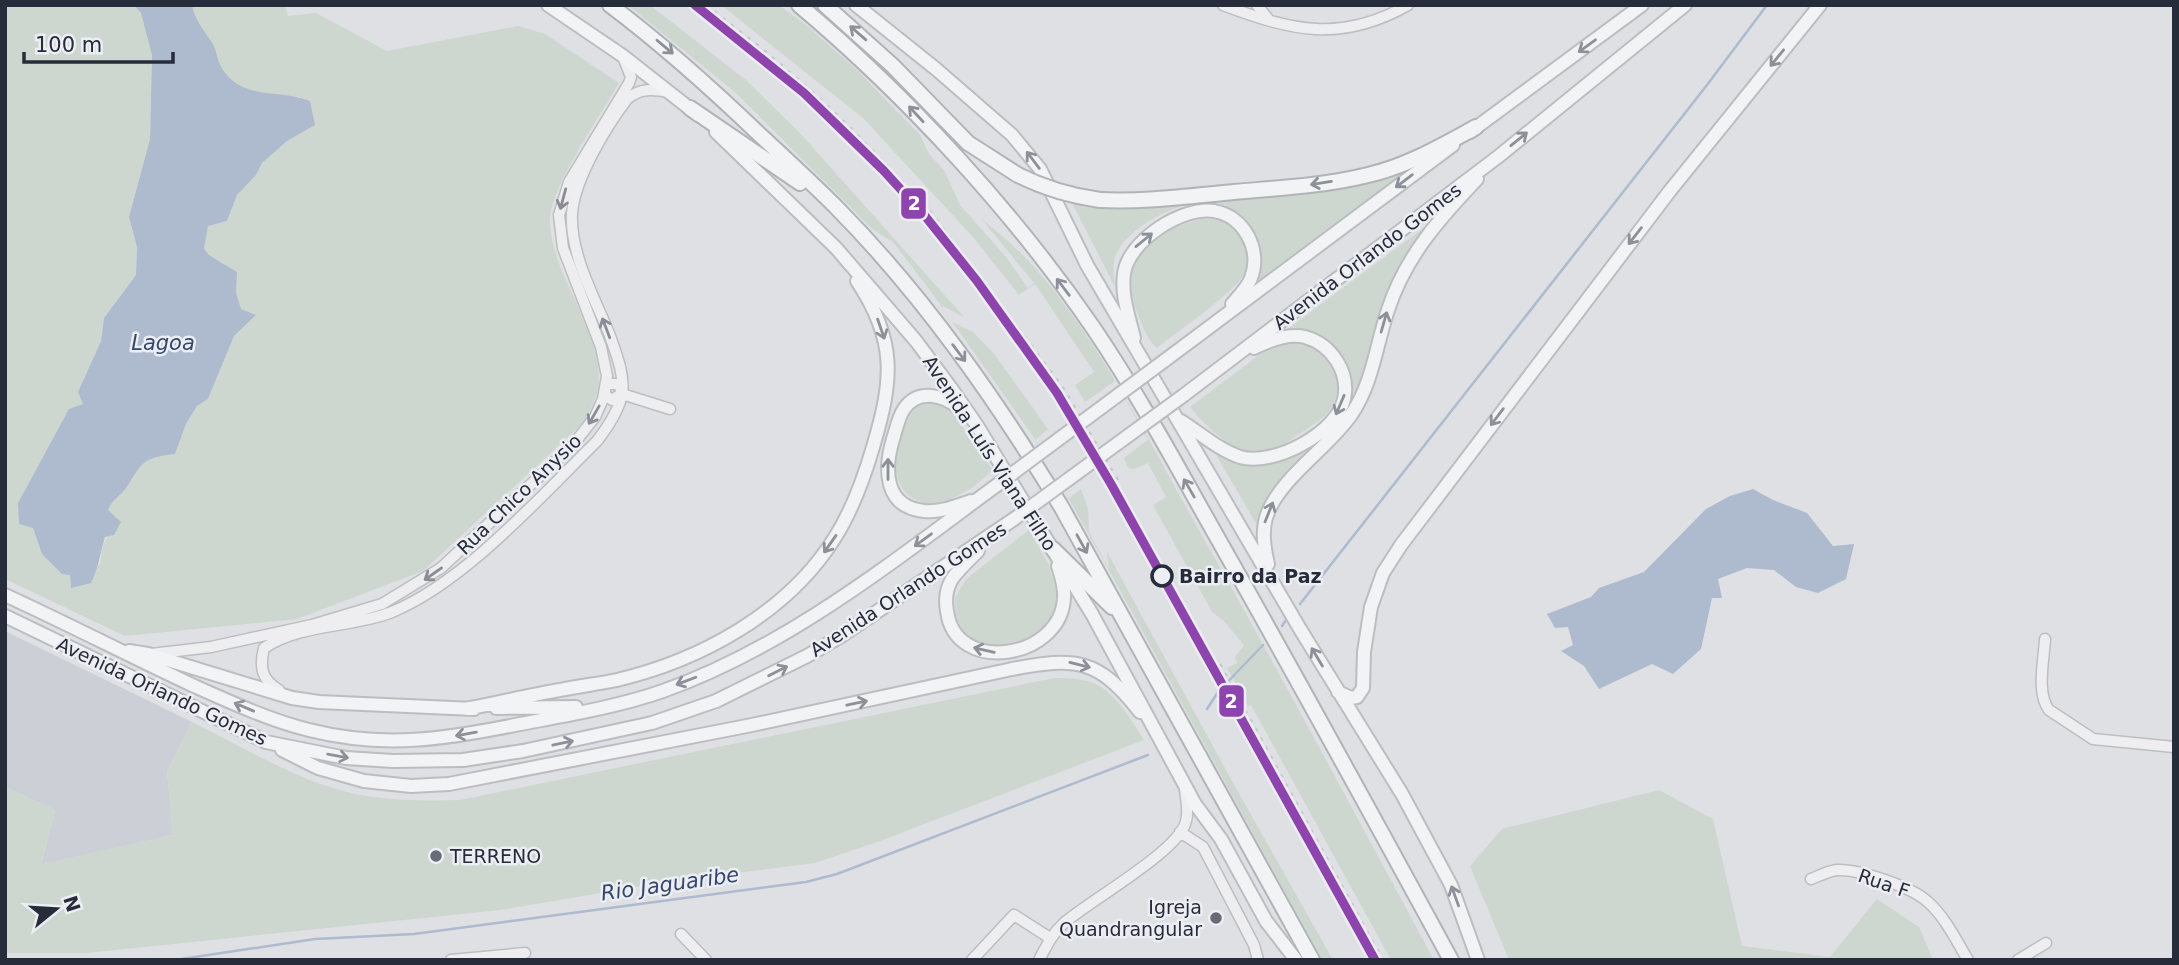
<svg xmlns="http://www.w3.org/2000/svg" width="2179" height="965" font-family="'DejaVu Sans',sans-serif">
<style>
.built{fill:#cdcfd7}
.green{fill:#ced7cf}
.water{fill:#aebace}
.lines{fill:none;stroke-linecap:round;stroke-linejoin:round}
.stream{stroke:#aebace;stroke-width:2.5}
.minor-casing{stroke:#bcbec2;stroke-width:13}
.major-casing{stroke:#bbbdc1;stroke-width:16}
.highway-casing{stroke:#b1b3b8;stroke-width:18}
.minor{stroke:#eeeef0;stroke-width:10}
.major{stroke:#f2f3f4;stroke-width:12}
.highway{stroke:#f2f3f4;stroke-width:14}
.rail{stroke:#c7c8cb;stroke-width:2.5;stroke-dasharray:3.5 7;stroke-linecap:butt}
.major-bridge-casing{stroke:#bbbdc1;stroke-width:16;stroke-linecap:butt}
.highway-bridge-casing{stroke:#b1b3b8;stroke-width:18;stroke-linecap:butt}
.major-bridge{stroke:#f2f3f4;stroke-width:12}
.highway-bridge{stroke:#f2f3f4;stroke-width:14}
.metro-1-casing{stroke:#eceef3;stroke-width:14}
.metro-1{stroke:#8e44ad;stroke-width:9}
.oneway{stroke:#8c9098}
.oneway2{stroke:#8a8d96}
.stop-dot{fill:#eceef3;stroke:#272c3b;stroke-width:3.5}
.poi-dot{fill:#676b76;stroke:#eceef3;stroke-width:2.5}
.labels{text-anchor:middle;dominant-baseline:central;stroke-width:5;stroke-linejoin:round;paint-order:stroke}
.street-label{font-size:19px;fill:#272c3b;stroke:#eceef3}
.stop-label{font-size:19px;font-weight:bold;fill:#272c3b;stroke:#eceef3;text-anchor:start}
.poi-label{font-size:19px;fill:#272c3b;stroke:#eceef3;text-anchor:start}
.water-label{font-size:21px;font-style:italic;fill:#34476c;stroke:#eceef3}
.line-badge{stroke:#eceef3;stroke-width:2.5}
.badge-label{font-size:19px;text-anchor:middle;font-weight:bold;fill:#fff}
</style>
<rect width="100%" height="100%" fill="#dee0e4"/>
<path class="built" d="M5,631L192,722L167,771L173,835L41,865L55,810L5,787Z"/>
<path class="green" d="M5,5H134L141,13L152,54L150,139L129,217L137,247L136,275L104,318L101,341L78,392L83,404L33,528L42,554L70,575L71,587L101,563C100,544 108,535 120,522L107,509C112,499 121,497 126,488C143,462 143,458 175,454L186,424L197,406L208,399L234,336L256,315L241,310L224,263L208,255L204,249L208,226L227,221L237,195L256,175L262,163L287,141L298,132L307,130L300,97C274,95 237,95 222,69C218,61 217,51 212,43C204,31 195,21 192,5H285L288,16L316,13L387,51L518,26L545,34L619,83C601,115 550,187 550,221C550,275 607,336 598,389C596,401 589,412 583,423L423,571L297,619L125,636L5,579Z
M628,5H650L747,81L799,132L965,318L941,305L952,322L973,332L995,355L1048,429L1035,440L1069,498L1081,489L1088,509L1089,532L1109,569L1107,552L1232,781L1333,960H1322L1110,572L1035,439L932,293L893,242L871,228L736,93Z
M721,5H779L806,25L857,70L920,135L929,154L944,170L960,205L1006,257L1028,288L1034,283L981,218C1002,236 1024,254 1042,276C1104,350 1148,439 1195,523C1277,667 1355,814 1434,960H1391L1251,705L1248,706L1227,668L1237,663L1235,657L1244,645L1224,621L1212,612L1153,505L1166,497L1148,463L1134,469L1128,468L1124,458L1148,440L1115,381L1085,402L1075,385L1094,372L1035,284L1019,295L973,237L863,118Z
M1412,167L1254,285C1263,259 1264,239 1245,219C1234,209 1223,202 1207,202C1176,202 1128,227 1116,255C1112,265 1114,277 1115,287L1072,203L1085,207L1121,208L1284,194C1329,195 1369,180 1412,167Z
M1201,219C1220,219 1231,221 1243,237C1250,248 1249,262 1244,274C1236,292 1175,333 1157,348C1147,340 1143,327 1138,315C1116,260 1151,232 1201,219Z
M1433,221L1349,408L1258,527L1214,451C1226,455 1238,462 1250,465C1283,470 1313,442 1336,422L1343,362L1285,331Z
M1285,344C1292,344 1300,342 1307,344C1328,351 1344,379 1335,401C1329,416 1312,426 1299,434C1291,439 1281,448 1272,452C1241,462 1207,428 1190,407L1263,352Z
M938,400L948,406L993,470L972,488L936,507C926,503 912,500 906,493C900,486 896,477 895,468C894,453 906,417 917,406C924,401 930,400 938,400Z
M1029,530L1049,565L1060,604L1054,620L1025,645L982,647L965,636L956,617L955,598L966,579Z
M1054,678C1063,678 1073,678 1082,680C1112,684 1129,717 1144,740L880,841L815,863L660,883L501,910L86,953H5V787L55,810L41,864L173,835L167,771L192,722C241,746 291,777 343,791C382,801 420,801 460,800Z
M1659,790L1713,819L1742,946L1830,957L1877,899L1919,927L1933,960H1509L1470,866L1502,829Z"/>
<path class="water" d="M134,5H192C195,21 205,31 213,44C217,52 218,63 223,70C244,101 281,89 310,101L315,125L287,141L262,163L256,175L237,195L227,221L208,226L204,249L209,255L237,272L236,293L241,309L256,315L234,336L208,399L197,406L186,424L175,454C142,458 143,462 126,488C120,497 112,499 108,510L121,522L114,535L105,537C100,553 99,567 91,583L71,588L70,575L62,574L42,554L33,528L19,524L18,503L69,409L83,404L78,392L101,341L104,318L136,275L137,247L129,217L150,139L152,55L141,13Z
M1753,489L1773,500L1807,513L1833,546L1854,544L1846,579L1818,593L1796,587L1774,570L1747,568L1718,579L1722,598H1712L1701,649L1673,674L1652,664L1599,689L1584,666L1561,651L1573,645L1568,627L1555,628L1547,614L1591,597L1599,588L1644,572L1706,509L1730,496Z"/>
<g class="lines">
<path class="stream" d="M1300,604L1707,85L1767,5
M1282,626L1286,620
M1207,709L1218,692L1263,645
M175,960L315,939L414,934L806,882L837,874L1148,755"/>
<defs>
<path id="minor" d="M1223,5C1292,31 1341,43 1408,5
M1257,5L1269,20
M621,394L612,400L605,395V388L608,384H617L620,387L622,394L670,409
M2045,639C2044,660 2036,693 2049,710L2093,739L2174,747
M151,654L211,647L312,625L382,604L441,568L572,446L595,417L603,399L607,376L601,347L563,248L559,215L569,182L629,83L631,77L623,57
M279,690C262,680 259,668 264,648C302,623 352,628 392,612C465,582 541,496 597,441C607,428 619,410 622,394C625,375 616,353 610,336C595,298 570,255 572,214C574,179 606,127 627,99C640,88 652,89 668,92
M1180,832L1203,847L1254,945L1258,960
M1811,879C1819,876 1828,871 1837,870C1859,869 1912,887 1928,902C1945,917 1956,940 1968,960
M681,934L706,960
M451,960L525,953
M972,960L1014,915L1050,938
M1039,960C1046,947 1052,934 1063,924C1087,902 1180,851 1186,821C1189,811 1186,799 1185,789
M2018,960L2046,943"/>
<path id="major" d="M548,5L623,56L698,115
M856,5L936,69L1012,135L1040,169L1087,265L1300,629L1402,794L1451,885L1478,960
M716,132L836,248L916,341L951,388L976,424L1092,614L1195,804L1221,839L1266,921L1296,960
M1470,132L1642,5
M1134,338C1129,317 1121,295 1124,274C1128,241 1182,206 1214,211C1244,216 1262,250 1251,278C1248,287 1239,296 1232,304
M1164,361L1453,145
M1184,395L1499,156L1685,5
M960,409C944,395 918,388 904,409C898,418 896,430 893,439C884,469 884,507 924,511C939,513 956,506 971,501
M1181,421C1200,433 1219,450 1240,457C1273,467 1337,433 1344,399C1350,372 1331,344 1305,337C1289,333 1268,341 1254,348
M978,551C969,560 959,569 952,579C946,589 945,600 947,611C955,676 1061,659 1064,598C1065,587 1061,576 1058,566
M1268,564C1264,547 1261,529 1268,512C1283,476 1328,448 1351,415C1373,383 1376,345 1388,310C1405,257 1440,218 1477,179
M5,595C68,624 130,656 192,685C230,702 269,720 309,730C384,749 446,739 520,724C568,715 617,707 663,691C787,647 892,562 997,485
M5,616L266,742L346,758L393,761L463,760L523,751L652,723L716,701L807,656L841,636L1014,519
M129,651L148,654L292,698L319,702L474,709
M1338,692L1351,698L1357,697L1363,688L1364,652L1371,607L1383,573L1401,545L1669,192L1820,5
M496,708L576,707
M466,709C498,703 529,695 560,690C579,686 598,684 617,680C701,660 787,613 834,539C852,511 864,478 873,447C893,380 897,341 857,281
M282,750L318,768L364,781L411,786L449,784L752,725L1012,669C1076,657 1098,658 1140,712"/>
<path id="highway" d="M610,5C663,45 711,88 759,134C785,158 811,182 836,207C925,297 997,401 1062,508L1312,960
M799,5C907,96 1014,212 1094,329C1144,403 1186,483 1230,560C1305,693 1378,826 1451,960
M825,5L893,66L968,143L1018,175
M690,108L800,183
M1100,200C1145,202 1190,196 1234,192C1278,188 1324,186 1368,175C1407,166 1441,146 1476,127
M1053,549L1112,607"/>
</defs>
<use href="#minor" class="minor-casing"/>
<use href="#major" class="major-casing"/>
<use href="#highway" class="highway-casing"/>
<use href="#minor" class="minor"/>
<use href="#major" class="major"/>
<use href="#highway" class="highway"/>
<path class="rail" d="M706,5L764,50L807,87L848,125L931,212L1064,389L1118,480
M1220,664L1383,960"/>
<defs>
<path id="major-bridge" d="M997,485L1164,361
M1014,519L1184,395"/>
<path id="highway-bridge" d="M1018,175C1044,188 1071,196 1100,200"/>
</defs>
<use href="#major-bridge" class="major-bridge-casing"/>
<use href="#highway-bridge" class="highway-bridge-casing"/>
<use href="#major-bridge" class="major-bridge"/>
<use href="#highway-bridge" class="highway-bridge"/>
<defs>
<path id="metro-1" d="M695,5L804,93L884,171L925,216L977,281L1057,393L1111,484L1375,960"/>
</defs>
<use href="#metro-1" class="metro-1-casing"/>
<use href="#metro-1" class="metro-1"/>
</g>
<defs><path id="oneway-shaft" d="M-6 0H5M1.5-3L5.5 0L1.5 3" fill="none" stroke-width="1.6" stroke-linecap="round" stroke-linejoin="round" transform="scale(1.75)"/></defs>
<g class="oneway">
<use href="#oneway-shaft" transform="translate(858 33) rotate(-139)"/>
<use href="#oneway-shaft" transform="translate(1587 46) rotate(144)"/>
<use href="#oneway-shaft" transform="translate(665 47) rotate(40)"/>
<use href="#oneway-shaft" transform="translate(1777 58) rotate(129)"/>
<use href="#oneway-shaft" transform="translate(916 114) rotate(-133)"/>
<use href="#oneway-shaft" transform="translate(1519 139) rotate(-39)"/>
<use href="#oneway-shaft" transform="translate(1033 160) rotate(-127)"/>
<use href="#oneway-shaft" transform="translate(1404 181) rotate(143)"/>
<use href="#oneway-shaft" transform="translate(1321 183) rotate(171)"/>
<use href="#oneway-shaft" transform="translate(1635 236) rotate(128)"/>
<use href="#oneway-shaft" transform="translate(1144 240) rotate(-39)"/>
<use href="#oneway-shaft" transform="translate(1063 287) rotate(-127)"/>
<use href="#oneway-shaft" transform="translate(1384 322) rotate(-74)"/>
<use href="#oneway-shaft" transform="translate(881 329) rotate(71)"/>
<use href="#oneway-shaft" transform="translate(959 353) rotate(53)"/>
<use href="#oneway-shaft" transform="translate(1340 405) rotate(113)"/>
<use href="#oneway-shaft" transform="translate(1497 417) rotate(127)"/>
<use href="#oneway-shaft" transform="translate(888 469) rotate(-90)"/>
<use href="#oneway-shaft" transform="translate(1189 488) rotate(-120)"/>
<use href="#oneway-shaft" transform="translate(1269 512) rotate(-68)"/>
<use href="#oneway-shaft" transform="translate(923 540) rotate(144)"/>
<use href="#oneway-shaft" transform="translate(830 544) rotate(125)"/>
<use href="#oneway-shaft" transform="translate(1082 544) rotate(61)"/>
<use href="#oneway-shaft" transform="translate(984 650) rotate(-167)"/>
<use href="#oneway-shaft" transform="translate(1317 657) rotate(-121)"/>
<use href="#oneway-shaft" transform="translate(1080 665) rotate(14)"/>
<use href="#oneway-shaft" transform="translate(778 671) rotate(-27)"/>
<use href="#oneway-shaft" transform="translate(686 681) rotate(159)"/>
<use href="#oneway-shaft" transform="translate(857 703) rotate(-12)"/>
<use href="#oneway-shaft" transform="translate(244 707) rotate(-157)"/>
<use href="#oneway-shaft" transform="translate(466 734) rotate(170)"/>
<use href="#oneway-shaft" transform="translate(563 743) rotate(-12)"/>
<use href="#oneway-shaft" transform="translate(338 756) rotate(10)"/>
<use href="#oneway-shaft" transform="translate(1455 896) rotate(-110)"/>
</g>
<g class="oneway2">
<use href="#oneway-shaft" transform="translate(563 199) rotate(105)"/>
<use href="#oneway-shaft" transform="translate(606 328) rotate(-111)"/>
<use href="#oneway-shaft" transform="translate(594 415) rotate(120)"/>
<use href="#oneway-shaft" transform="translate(433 574) rotate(145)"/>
</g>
<circle class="stop-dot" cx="1162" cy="576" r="10"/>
<g class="poi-dot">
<circle cx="436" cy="856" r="7"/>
<circle cx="1216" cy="918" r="7"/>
</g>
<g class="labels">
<g class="street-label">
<text transform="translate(1367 256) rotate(-37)">Avenida Orlando Gomes</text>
<text transform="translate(990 453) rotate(57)">Avenida Luís Viana Filho</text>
<text transform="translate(519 494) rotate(-44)">Rua Chico Anysio</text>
<text transform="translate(908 589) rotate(-33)">Avenida Orlando Gomes</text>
<text transform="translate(162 691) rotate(25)">Avenida Orlando Gomes</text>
<text transform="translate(1884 883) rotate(19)">Rua F</text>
</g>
<g class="stop-label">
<text x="1179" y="576">Bairro da Paz</text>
</g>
<g class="poi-label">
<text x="450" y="856">TERRENO</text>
<text x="1202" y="907" text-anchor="end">Igreja<tspan x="1202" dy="22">Quandrangular</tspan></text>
</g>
<g class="water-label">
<text x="163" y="343">Lagoa</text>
<text transform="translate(670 884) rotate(-8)">Rio Jaguaribe</text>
</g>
</g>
<g class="line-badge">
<rect x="900" y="187" width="27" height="33" rx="7" fill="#8e44ad"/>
<rect x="1218" y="684" width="27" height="34" rx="7" fill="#8e44ad"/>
</g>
<g class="badge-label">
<text x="914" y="210">2</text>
<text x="1231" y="708">2</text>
</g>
<rect width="2179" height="965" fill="none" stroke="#272c3b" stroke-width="14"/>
<g transform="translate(56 909) rotate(72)" stroke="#eceef3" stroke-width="5" paint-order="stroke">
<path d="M0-5L12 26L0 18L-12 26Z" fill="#272c3b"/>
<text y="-10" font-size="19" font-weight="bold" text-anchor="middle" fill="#272c3b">N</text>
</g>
<path d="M24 52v10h149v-10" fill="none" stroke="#272c3b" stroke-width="3.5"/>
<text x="35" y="52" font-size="21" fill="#272c3b" stroke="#eceef3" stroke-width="5" paint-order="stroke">100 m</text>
</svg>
